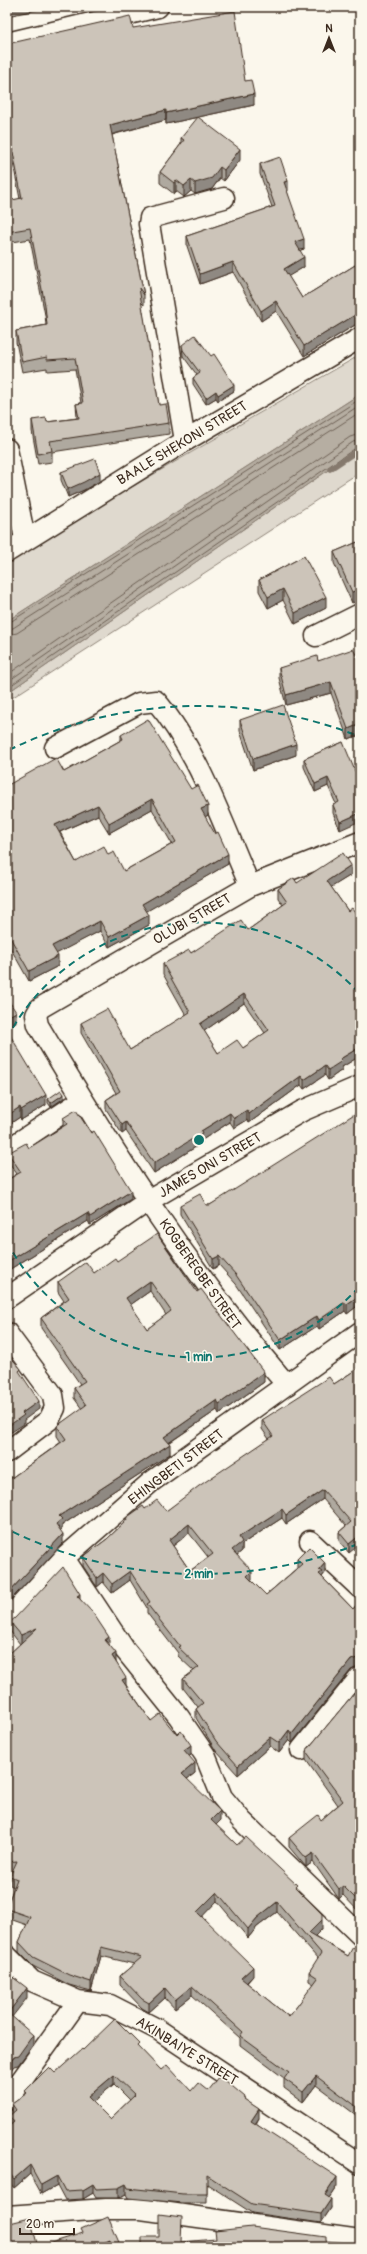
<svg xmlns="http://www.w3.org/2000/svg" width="367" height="2254" font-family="Pangolin,sans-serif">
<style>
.green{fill:#dfd9ce;stroke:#8d8276}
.water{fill:#b6aea2;stroke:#85796d}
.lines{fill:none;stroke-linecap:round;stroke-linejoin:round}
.shore{stroke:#6c5f53;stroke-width:1}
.stream{stroke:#85796d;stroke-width:5.5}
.minor-casing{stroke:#3b2a1e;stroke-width:23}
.minor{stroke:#fbf7ec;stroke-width:20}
.wall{fill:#afa99f;stroke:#3b2a1e;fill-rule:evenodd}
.shaded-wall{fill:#8f8982;stroke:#3b2a1e}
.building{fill:#ccc4b9;stroke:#3b2a1e;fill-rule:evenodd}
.ring{fill:none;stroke:#0f766e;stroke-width:2;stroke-dasharray:7 5}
.labels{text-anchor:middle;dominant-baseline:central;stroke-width:3;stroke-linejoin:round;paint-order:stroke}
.street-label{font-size:14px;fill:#3b2a1e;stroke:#fbf7ec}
.centre{fill:#0f766e;stroke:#fbf7ec;stroke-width:2}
.ring-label{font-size:12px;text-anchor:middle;font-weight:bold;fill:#0f766e;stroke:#fbf7ec;stroke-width:3;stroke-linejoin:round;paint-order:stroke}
</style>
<rect width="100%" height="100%" fill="#fbf7ec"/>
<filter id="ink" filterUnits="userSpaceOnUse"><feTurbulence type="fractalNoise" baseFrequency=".025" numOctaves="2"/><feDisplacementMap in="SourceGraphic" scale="8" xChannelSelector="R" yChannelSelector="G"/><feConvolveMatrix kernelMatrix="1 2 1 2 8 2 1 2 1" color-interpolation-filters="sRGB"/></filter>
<g filter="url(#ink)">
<path class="green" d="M360,355V394L7,621V562L31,545Z
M360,448V472L7,701V693Z"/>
<path class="water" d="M360,394V448L7,693V621Z"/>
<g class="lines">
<path class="shore" d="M7,624L360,399
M7,629L13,628L360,405
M7,635L17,633L360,412
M7,675L350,437L360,434
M7,682L353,442L360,440
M7,688L360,445"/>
<path class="stream" d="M330,469L360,449"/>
<defs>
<path id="minor" d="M7,43L158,7
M185,441L149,224L150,218L224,198
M7,449L25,539
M7,552L185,441L360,338
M316,636L360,614
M55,748L139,703L156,701C198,750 224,827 250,886
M7,1150L82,1100
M7,1298L148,1201L302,1111L360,1086
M7,1333L53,1395L55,1408L49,1420L7,1452
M287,1385C192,1275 112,1150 38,1025L36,1015L40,1008L250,886L360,842
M310,1541L360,1588
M64,1558L125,1650L179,1717L205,1755L222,1797L242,1821L360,1935
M7,1620L64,1558L151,1482L360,1332
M301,1750L360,1677
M7,1956L32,1981L78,2001L110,2005L157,2029L360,2164
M7,2100L78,2001
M7,2216L106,2209H141L360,2240"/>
</defs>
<use href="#minor" class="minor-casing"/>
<use href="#minor" class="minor"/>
</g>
<path class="wall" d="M7,7H51L7,16Z
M133,28L245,81L254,105L166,124V120L112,135L144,295V305L141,302L159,405L169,423V434L52,452V462L38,464L32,431V420L47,422L77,418L76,404L81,403L75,369L47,371V368L22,372L16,342V331L46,325L45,315L30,239L7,243V201L20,199L12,158L7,159V44Z
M181,138L240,160L224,181L220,178L212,189L195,194L191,191L184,197L176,191L174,194L160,183V172L181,144Z
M260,164L288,191H287L304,249L300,250L304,267L288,276L302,298L360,262V322L304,356L276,311L261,321L233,272L200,284L187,246V236L272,207L260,174Z
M182,345L234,391L218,401L216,398L206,404L193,384V378L197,375L183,356Z
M61,472L100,481L84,490L68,497L61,480Z
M360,541L352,603L334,563V552Z
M304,556L326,608L295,624L283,600L268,608L259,591V580Z
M318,661L360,662V735L348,739L331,693L286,705L279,678V668Z
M240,720L296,755L253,770L240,731Z
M121,735L191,789L208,815L205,817L228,864L146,911L149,925L109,947L100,931L56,953L58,966L29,981L7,942V783L8,785L64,772L121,740ZM152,809L172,844L124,871L108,855L76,862L60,832L98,815L109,833Z
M343,742L340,830L333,813V805L336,804L328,786L315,792L304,767V759Z
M351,875L331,887L348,911L360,919V1056L342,1067V1070L328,1080L325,1075L304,1089L301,1085L249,1123L247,1120L234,1128L230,1122L202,1140V1143L154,1173L126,1131L122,1134L106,1109V1100L116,1093L81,1033V1023L130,1050L186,1015L163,974V964L248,930L283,905L278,898V889L297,883ZM244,1003L265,1033L243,1048L218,1053L204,1031Z
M7,1030L46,1105L21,1120L20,1117L11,1123L7,1117Z
M64,1098L51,1107L48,1103V1099Z
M63,1118L131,1199L90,1225L88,1221L7,1271V1180L17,1174L8,1161V1153L29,1148L63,1126Z
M360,1119V1304L347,1314L345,1311L319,1329L317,1326L280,1350L236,1284L219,1265L213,1269L180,1214V1205H210Z
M117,1261L197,1292L264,1382L219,1414L217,1410L169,1443L170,1454L62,1525V1529L60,1530L63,1543L7,1604V1481L61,1442L57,1436V1426L82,1409L74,1398V1388L80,1384L41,1328V1318L64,1301L58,1292V1282L94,1273ZM150,1291L166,1315L147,1329L130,1305Z
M360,1367L349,1553L339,1541V1532L346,1526L323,1499L286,1524L282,1518L242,1544V1551L237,1555L252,1580L251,1581L266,1595L297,1568V1559L325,1573L322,1577L353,1609L360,1601V1666L351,1670L292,1743L289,1740L279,1753L270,1746L238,1775L216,1751L196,1718V1709L198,1707L183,1688V1679L194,1671L178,1656V1653L147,1613V1608L130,1580L112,1593L103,1582L97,1587L83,1566V1557L107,1539L126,1521V1518L145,1509L166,1511L269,1439L262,1429V1420L334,1384ZM189,1533L208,1557L190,1571L173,1546Z
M80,1599L109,1645L116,1662L126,1685L151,1721L191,1755L189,1756L195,1773L187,1779L220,1821L216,1825L237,1845L297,1889L322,1929L315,1936L348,1956L360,1953V2118L316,2085L303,2102L284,2088V2078L240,2045V2038L192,1995L175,2009L165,1998L149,2012L142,2008L120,1985V1976L134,1964L101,1956L91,1991L69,1985L33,1966L19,1952V1942L27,1925L7,1918V1906L14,1887L10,1885V1876L13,1871H7V1656L20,1644L10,1631V1622ZM217,1901L248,1938L257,1927L277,1912L318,1959L309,1972V1981L314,1984L289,2017L247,1983L253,1976L201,1917Z
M360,1686V1913L343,1895L339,1899L313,1862L306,1867L289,1847V1838L321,1820L338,1805L306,1760V1751Z
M140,2049L161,2070L191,2091H208L245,2100L259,2118L256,2124L337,2186L329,2198L331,2208L321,2223L252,2213L207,2184V2203H183L128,2198L126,2194L118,2198H96L93,2193L83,2199L65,2200L57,2185L41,2194L30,2174L14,2188L10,2183L9,2116L12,2114V2104L25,2095V2091L55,2073L83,2050ZM114,2084L130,2100L110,2119L93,2102Z"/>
<path class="shaded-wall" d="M254,94V105L166,124V113Z
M166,110V120L110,135V125Z
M240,149V160L224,181V170Z
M220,167V178L212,189L195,194V183Z
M176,180V191L174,194V183Z
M191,180V191L184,197V186Z
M288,181V191L284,192V182Z
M304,239V249L295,252V242Z
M304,257V267L284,279V269Z
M233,262V272L200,284V274Z
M276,301V311L261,321V311Z
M360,312V322L304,356V346Z
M234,385V391L218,401V395Z
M216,391V398L206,404V398Z
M100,473V481L84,490L68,497V489Z
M283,589V600L268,608V597Z
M360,589V600L352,603V592Z
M326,597V608L295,624V613Z
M331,682V693L286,705V695Z
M360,724V735L348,739V729Z
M296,744V755L253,770V759Z
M328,778V786L315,792V784Z
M152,799V809L109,833V823Z
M98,805V815L55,834V825Z
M208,806V815L201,819V809Z
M360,813V821L340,830V822Z
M228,854V864L142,914V904Z
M351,865V875L327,890V881Z
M149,915V925L109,947V937Z
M100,921V931L52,956V946Z
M58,956V966L29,981V971Z
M244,994V1003L200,1034V1024Z
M16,1012V1022L7,1027V1017Z
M360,1047V1056L342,1067V1070L328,1080V1070L340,1059Z
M325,1066V1075L304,1089V1080Z
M301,1076V1085L249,1123V1114Z
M64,1094V1098L51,1107V1103Z
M46,1095V1105L21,1120V1110Z
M20,1107V1117L11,1123V1113Z
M247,1110V1120L234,1128V1118Z
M230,1113V1122L202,1140V1143L154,1173V1163L201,1131Z
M126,1122V1131L122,1134V1125Z
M131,1191V1199L90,1225V1217Z
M88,1213V1221L7,1271V1262Z
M219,1256V1265L213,1269V1259Z
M150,1281V1291L126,1308V1298Z
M360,1295V1304L347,1314V1304Z
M345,1302V1311L319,1329V1320Z
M317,1316V1326L280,1350V1340Z
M264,1372V1382L219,1414V1404Z
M217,1400V1410L164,1446V1437Z
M39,1401V1409L24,1420V1424L7,1435V1427L22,1413Z
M170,1444V1454L62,1525V1529L56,1534V1524L59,1516Z
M323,1490V1499L286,1524V1515Z
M282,1509V1518L242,1544V1551L232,1559V1550L239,1537Z
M189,1524V1533L169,1549V1540Z
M63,1534V1543L7,1604V1594Z
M360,1535V1544L349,1553V1544Z
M325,1563V1573L322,1577L319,1583V1570Z
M130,1571V1580L112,1593V1584Z
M252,1571V1580L247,1585V1576Z
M103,1573V1582L97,1587V1578Z
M80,1594V1603L77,1596Z
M37,1628L21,1644V1635Z
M109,1637V1647L105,1640Z
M116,1653V1662L112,1656Z
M360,1657V1666L351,1670L292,1743V1734L351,1660Z
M126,1678V1687L122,1680Z
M289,1730V1740L279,1753V1743Z
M270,1737V1746L238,1775V1766Z
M191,1745V1755L184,1760V1750Z
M195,1763V1773L182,1783V1774Z
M220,1811V1821L211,1830V1820Z
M313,1853V1862L306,1867V1858Z
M343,1886V1895L339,1899V1889Z
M217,1892V1901L197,1922V1912Z
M277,1902V1912L257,1927L248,1938V1929L257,1918Z
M322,1920V1929L310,1941L309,1933Z
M101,1947V1956L91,1991V1982Z
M253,1967V1976L241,1988V1978Z
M192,1986V1995L175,2009V2000Z
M27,1988V1998L8,2022V2013Z
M165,1988V1998L149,2012V2003Z
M33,2035V2045L18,2065L14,2066L7,2075V2066Z
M114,2075V2084L88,2106V2097Z
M316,2076V2085L303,2102V2092Z
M259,2109V2118L251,2130V2121Z
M30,2165V2174L14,2188V2179Z
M10,2174V2183L7,2189V2180Z
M57,2176V2185L41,2194V2185Z
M337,2177V2186L325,2204V2195Z
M93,2184V2193L83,2199V2190Z
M126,2184V2194L118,2198V2188Z
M331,2199V2208L321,2223V2214Z
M110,2240V2247H94Z"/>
<path class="building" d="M235,11L245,81L251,80L254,94L166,113V110L110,125L144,295L139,288L159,405L166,404L169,423L50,441L52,451L38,454L32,420L46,418L47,422L79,418L76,404L83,403L75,358L47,360V357L22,362L16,331L47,325L45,305L30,228L7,232V201L22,198L12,147L7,148V44L130,16L133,28Z
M198,117L240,149L224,170L220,167L212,178L195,183L191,180L184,186L176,180L174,183L160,172L184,140L181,138Z
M280,157L288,181L284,182L304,239L295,242L304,257L284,269L302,298L360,262V312L304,346L276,301L261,311L233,262L200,274L187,236L275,206L260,164Z
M195,335L211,356L214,354L234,385L218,395L216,391L206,398L193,378L200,373L183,350L182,345Z
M95,459L100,473L84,482L68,489L61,472Z
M360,541V589L352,592L334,552Z
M304,556L326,597L295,613L283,589L268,597L259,580Z
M353,649L360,662V724L348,729L331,682L286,695L279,668L317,656L318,661Z
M283,705L296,744L253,759L240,720Z
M148,719L191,789L198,785L208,806L201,809L215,834L218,832L228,854L142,904L149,915L109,937L100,921L52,946L58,956L29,971L7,932V783L8,785L56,758L64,772L123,739L121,735ZM152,799L176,842L124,871L114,852L108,855L104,846L76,862L55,825L98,805L109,823Z
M343,742L360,783V813L340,822L333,805L339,802L328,778L315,784L304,759Z
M343,853L351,865L327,881L348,911L352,908L360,919V1047L340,1059L342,1061L328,1070L325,1066L304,1080L301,1076L249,1114L247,1110L234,1118L230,1113L201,1131L202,1133L154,1163L126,1122L122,1125L106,1100L120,1091L81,1023L107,1009L130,1050L190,1012L163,964L189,950L191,953L241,920L248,930L287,902L278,889L294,878L297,883ZM244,994L269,1030L243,1048L237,1040L218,1053L200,1024Z
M7,998L16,1012L7,1017Z
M7,1030L46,1095L21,1110L20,1107L11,1113L7,1107Z
M61,1090L64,1094L51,1103L48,1099Z
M76,1110L91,1133L94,1131L131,1191L90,1217L88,1213L7,1262V1180L21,1172L8,1153L26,1143L29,1148L67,1124L63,1118Z
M356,1113L360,1119V1295L347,1304L345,1302L319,1320L317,1316L280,1340L236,1275L219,1256L213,1259L180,1205L200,1194L206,1205H210Z
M157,1234L197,1292L201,1289L264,1372L219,1404L217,1400L164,1437L170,1444L59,1516L62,1519L56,1524L63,1534L7,1594V1481L66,1439L57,1426L86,1405L74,1388L85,1381L41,1318L69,1298L58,1282L86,1262L94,1273L115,1258L117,1261ZM150,1281L171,1311L147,1329L126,1298Z
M7,1353L21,1369L19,1371L39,1401L22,1413L24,1415L7,1427Z
M360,1367V1535L349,1544L339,1532L351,1522L323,1490L286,1515L282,1509L239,1537L242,1542L232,1550L252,1571L247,1576L266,1595L302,1564L297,1559L309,1547L325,1563L319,1570L322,1572L319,1574L353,1609L360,1601V1657L351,1660L292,1734L289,1730L279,1743L270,1737L238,1766L216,1741L196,1709L203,1703L183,1679L199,1667L178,1647L180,1646L147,1604L150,1602L130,1571L112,1584L103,1573L97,1578L83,1557L107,1539L127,1520L126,1518L143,1506L145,1509L157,1500L166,1511L199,1486L273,1436L262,1420L329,1377L334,1384ZM189,1524L213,1554L190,1571L169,1540Z
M63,1567L80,1594L77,1596L93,1613L109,1637L105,1640L116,1653L112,1656L126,1678L122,1680L151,1721L160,1714L177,1735L181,1731L191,1745L184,1750L195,1763L182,1774L220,1811L211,1820L237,1845L246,1837L297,1885L295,1887L322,1914V1920L309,1933L348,1956L353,1947L360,1953V2109L316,2076L303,2092L284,2079L289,2072L240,2036L243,2032L192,1986L175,2000L165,1988L149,2003L142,1999L120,1976L142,1957L101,1947L91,1982L69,1975L33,1957L19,1942L30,1917L7,1909V1906L17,1879L10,1876L17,1861L7,1862V1660L9,1659L7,1656L37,1628L21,1635L10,1622L15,1618ZM217,1892L248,1929L257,1918L277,1902L321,1953L309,1972L318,1978L289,2017L241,1978L253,1967L197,1912Z
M360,1686V1903L343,1886L339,1889L313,1853L306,1858L289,1838L318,1815L321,1820L343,1801L306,1751Z
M8,1978H14L27,1988L8,2013L33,2035L18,2056L14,2057L7,2066V1979Z
M115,2019L140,2044L138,2046L161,2070L167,2065L191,2091L198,2083L208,2091L220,2076L245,2097L244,2099L259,2109L251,2121L337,2177L325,2195L331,2199L321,2214L252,2204L207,2175V2194H183L128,2188L126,2184L118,2188L96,2189L93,2184L83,2190L65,2191L57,2176L41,2185L30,2165L14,2179L10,2174L7,2180V2128L14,2122L9,2116L16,2110L12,2104L27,2093L25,2091L49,2067L55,2073L82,2049L83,2050ZM114,2075L135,2095L110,2119L88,2097Z
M159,2214L182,2217L181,2242L216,2239L215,2231L252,2227L326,2237V2241L360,2244V2247H142V2237H159Z
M108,2217L121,2247H111L110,2240L94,2247H7V2218H9L10,2223L30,2218L38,2247L83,2233L81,2229Z"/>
</g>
<g class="ring">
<path d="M359 1287A217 217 0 0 1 7 1242M7 1038A217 217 0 0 1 359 993"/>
<path d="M358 1544A434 434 0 0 1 9 1530M9 750A434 434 0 0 1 358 736"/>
</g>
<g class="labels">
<g class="street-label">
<text transform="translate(182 443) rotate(-31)">BAALE SHEKONI STREET</text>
<text transform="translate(192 919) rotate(-30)">OLUBI STREET</text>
<text transform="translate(210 1165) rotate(-30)">JAMES ONI STREET</text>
<text transform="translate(200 1274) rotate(55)">KOGBEREGBE STREET</text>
<text transform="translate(176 1467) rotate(-37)">EHINGBETI STREET</text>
<text transform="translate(187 2051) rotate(32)">AKINBAIYE STREET</text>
</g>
</g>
<circle cx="199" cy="1140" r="6" class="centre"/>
<g class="ring-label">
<text x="199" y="1361">1 min</text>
<text x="199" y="1578">2 min</text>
</g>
<rect width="367" height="2254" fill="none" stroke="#fbf7ec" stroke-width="24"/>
<rect x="12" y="12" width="343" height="2230" fill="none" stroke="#3b2a1e" stroke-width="1.5" filter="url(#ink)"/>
<g transform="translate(329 38)" stroke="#fbf7ec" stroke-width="3" paint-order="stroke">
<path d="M0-3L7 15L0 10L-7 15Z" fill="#3b2a1e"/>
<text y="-6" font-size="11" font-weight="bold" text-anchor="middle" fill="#3b2a1e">N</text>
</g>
<path d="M20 2228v6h54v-6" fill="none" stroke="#3b2a1e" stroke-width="2"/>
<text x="26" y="2228" font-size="12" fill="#3b2a1e" stroke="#fbf7ec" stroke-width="3" paint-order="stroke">20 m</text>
</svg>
